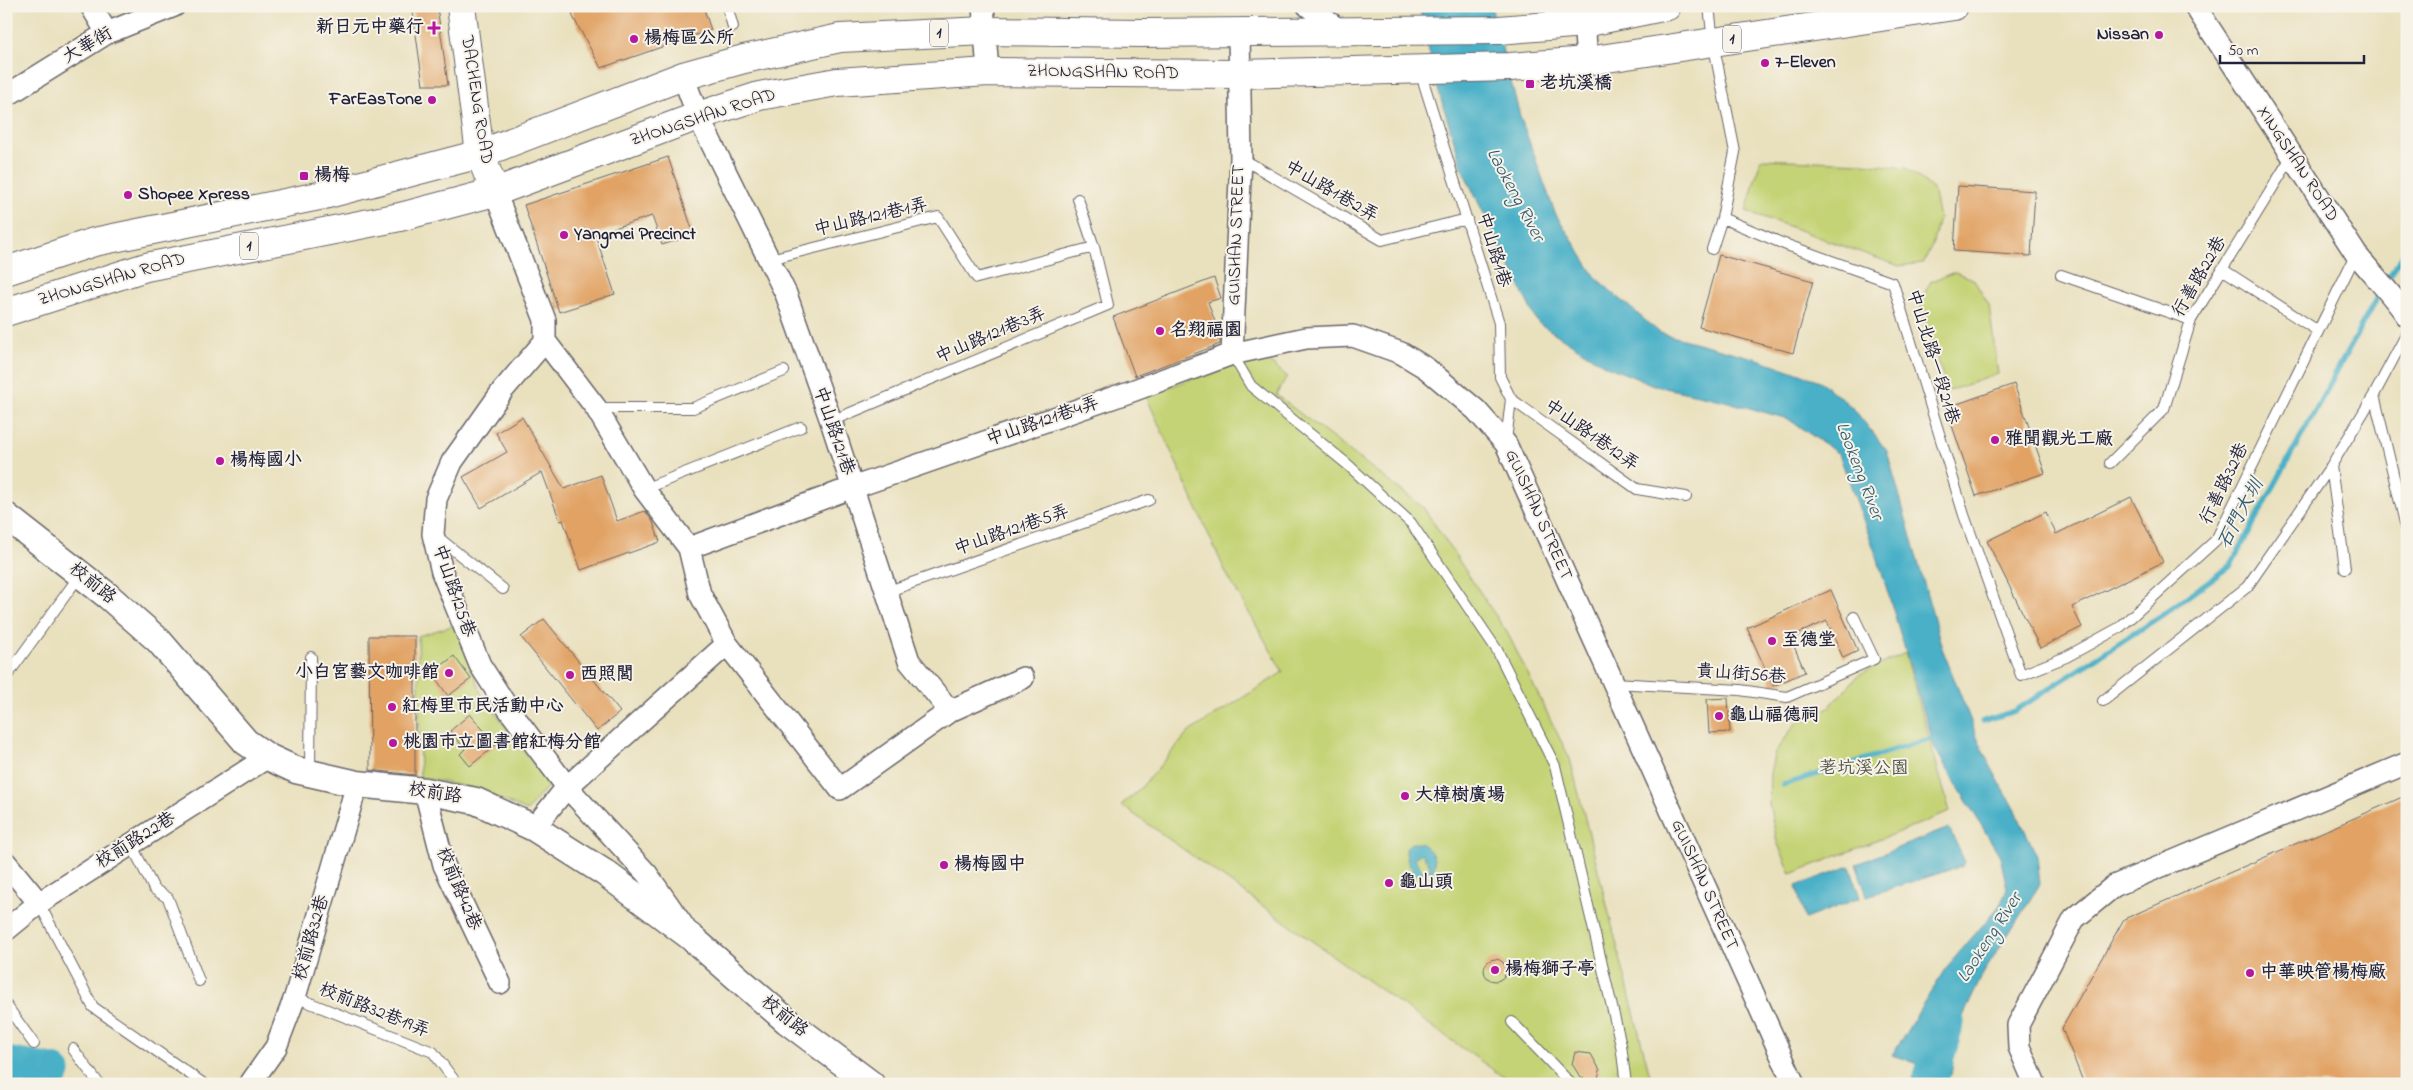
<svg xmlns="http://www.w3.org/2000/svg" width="2413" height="1090" font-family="'Indie Flower','LXGW WenKai TC',sans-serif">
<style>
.green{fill:#c4d375;stroke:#737a58}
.water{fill:#48b0c7;stroke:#356981;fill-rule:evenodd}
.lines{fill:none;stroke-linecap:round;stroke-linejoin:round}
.stream{stroke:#48b0c7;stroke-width:5.5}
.river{stroke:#48b0c7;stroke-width:35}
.building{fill:#e1a264}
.service-casing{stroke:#686468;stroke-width:12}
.minor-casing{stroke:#686468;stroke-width:24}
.tertiary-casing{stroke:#686468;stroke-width:29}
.secondary-casing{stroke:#686468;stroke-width:30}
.primary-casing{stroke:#686468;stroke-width:30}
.service{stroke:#fff;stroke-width:10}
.minor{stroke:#fff;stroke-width:21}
.tertiary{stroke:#fff;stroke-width:26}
.secondary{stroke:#fff;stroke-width:28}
.primary{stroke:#fff;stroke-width:28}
.poi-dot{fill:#b5179e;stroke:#f7f3e8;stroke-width:2}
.labels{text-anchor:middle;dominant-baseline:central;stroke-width:4;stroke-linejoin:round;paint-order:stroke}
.shield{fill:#f7f3e8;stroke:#62616f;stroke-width:1}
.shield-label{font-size:16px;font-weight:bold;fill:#22223b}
.poi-label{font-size:18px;font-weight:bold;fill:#22223b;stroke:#f7f3e8;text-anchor:start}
.street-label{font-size:18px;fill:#22223b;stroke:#f7f3e8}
.park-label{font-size:18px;fill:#53574c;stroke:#f7f3e8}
.water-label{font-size:19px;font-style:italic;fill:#315b73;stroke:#f7f3e8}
</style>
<rect width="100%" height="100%" fill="#f7f3e8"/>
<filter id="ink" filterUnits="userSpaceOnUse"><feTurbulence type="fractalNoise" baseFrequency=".02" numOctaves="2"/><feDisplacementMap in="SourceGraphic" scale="10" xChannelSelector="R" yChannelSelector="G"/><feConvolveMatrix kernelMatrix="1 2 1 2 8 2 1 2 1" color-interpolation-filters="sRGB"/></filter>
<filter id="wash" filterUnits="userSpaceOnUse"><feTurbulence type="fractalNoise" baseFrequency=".0096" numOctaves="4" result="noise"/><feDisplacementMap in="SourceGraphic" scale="20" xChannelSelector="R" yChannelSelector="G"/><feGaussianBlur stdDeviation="1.12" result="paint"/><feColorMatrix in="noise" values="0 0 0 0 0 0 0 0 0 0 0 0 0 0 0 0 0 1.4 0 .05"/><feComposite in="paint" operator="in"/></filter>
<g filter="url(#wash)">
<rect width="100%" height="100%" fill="#e9e0bd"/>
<path class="green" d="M1761,159L1863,163L1906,168L1933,189L1939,218L1932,246L1923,263L1899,266L1746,211Z
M1955,272L1973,279L1989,305L1998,374L1948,391L1921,310V300L1931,281Z
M1264,358L1287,376L1276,395L1423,507L1508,634L1570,759L1650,1076L1697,1084H1513L1121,805L1138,791L1189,732L1283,672L1226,573L1146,396L1230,364Z
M455,625L481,693L549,785L527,811L476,789L420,777L418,636Z
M1905,653L1950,812L1791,874L1777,842L1769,804L1770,773L1775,752L1797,722L1829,707L1860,674Z"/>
<path class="water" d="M1419,6H1491L1520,116L1555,213L1597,279L1660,333L1758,359L1820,381L1853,408L1887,451L1942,648L1983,752L2018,816L2037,856L2040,884L1983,974L1959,1025L1951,1075L1892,1055L1945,969L2000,905L2007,888L2000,856L1935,749L1878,560L1839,454L1788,419L1721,400L1656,386L1606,366L1537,322L1464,173L1436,83Z
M1949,828L1965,862L1963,866L1867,896L1856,864Z
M1411,843H1420C1431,849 1438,859 1433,871L1417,875C1409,866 1406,861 1406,849ZM1422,853L1431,867L1423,872L1414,858Z
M1850,866L1860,898L1805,919L1796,886Z"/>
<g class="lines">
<path class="stream" d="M2386,282L2407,247
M1983,721L2015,711L2162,615L2231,565L2381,290
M1783,785L1929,739"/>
<path class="river" d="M6,1064L53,1072
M1929,1084L1947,1022"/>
</g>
<g id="blocks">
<path class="building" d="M412,6H437L448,85H423Z
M571,6H703L711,30L601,68L573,17Z
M668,157L694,235L662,245L652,216L595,234L615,294L559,312L524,205Z
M1958,186L2035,191L2031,256L1954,251Z
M1719,255L1813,281L1793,353L1699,327Z
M1214,278L1221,298L1208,302L1220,336V344L1135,376L1113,317Z
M2014,384L2045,473L1976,496L1946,408Z
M522,417L564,489L601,475L617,521L645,511L653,522L660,542L581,570L563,520L560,521L542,472L481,508L463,477L507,452L496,433Z
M2131,497L2163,562L2072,607L2082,627L2040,648L1987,541L2046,512L2056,534Z
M1831,590L1858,651L1843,658L1827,621L1790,637L1805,672L1773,686L1747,628Z
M544,619L620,712L597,731L521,637Z
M369,636H415V775L370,770Z
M454,656L471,679L448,696L432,673Z
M1728,698L1730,732L1709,733L1707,699Z
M470,714L496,745L470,766L460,754L465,749L450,731Z
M2407,795V1084H2084L2062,1028L2124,919Z
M1484 970a11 11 0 1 1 22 0a11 11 0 1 1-22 0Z
M1575,1052L1591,1054L1600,1070L1597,1082L1581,1078L1572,1064Z"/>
</g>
</g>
<g filter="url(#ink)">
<use href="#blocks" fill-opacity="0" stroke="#686468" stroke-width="1"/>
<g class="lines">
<defs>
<path id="service" d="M727,6L733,27
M1709,6L1713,42L1735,152L1722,218L1784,244L1893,283L1964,515L2021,675L2066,657L2119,628L2216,540L2356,254
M1420,71L1499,323L1500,377L1511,399L1506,441
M1241,158L1382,240L1467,219
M1712,249L1722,218
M770,259L938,217L977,278L1094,247
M2222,269L2318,331
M2061,275L2191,320
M1232,354L1251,386L1347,464L1411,523L1497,650L1555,766L1621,1045L1626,1084
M2374,395L2407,531
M1511,399L1637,489L1686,497
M596,408H693L784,371
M831,421L1108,305L1094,247L1078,199
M2110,463L2164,409L2191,320L2292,156
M2331,466L2345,568
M644,489L801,427
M436,536L503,589
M886,592L1149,500
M6,677L80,575
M1614,683L1740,690L1787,697L1874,659L1854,617
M2103,701L2247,587L2331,466L2374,395L2407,333
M310,773L311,657
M131,844L154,889L168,898L199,981
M39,903L93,1007L204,1084
M295,997L433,1052L457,1084
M6,1005L34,1044
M1512,1022L1571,1084
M73,1049L99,1084"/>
<path id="minor" d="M91,6L107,33
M983,6L988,72
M1308,6L1339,30
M1583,6L1587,61
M2195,6L2356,254C2373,275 2392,294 2407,316
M1239,32L1241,158L1232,354L1306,338L1353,336L1401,353L1426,368L1476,410L1506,444L1794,1084
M683,76L698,116L786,294L831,421L909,661L950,711L1023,678
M6,96L107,33L174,6
M495,192L545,320V341L503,390L452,462L436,499L433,534L442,572L480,665L507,707L567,787L647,874L684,927
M852,488L1132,391L1232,354
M689,548L840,492
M727,644L840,789L950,711
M425,791L444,865L500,983
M534,828L567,787L727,644L700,594L689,548L644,489L596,408L545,341
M6,863L39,903
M6,930L39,903L268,757
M250,1084L276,1047L295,997L357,784
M2035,1084L2019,1047L2018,1025L2074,919L2114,886L2407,763"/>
<path id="tertiary" d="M6,516L108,596L159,641L246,742L268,757L296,770L357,784L425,791L476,801L534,828L605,873L692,938L787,1021L871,1084"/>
<path id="secondary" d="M461,6L480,154L495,192"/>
<path id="primary" d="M6,271L94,242L324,195L480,154L683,76L744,59L840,38L985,31L1142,33L1499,30L1584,23L1667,6
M6,312L146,267L400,217L495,192L698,116L759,96L837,82L988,72L1239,74L1510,67L1587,61L1954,6"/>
</defs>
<use href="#service" class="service-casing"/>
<use href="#minor" class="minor-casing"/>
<use href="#tertiary" class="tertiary-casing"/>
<use href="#secondary" class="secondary-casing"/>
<use href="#primary" class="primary-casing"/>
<use href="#service" class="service"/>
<use href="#minor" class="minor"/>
<use href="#tertiary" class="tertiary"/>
<use href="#secondary" class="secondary"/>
<use href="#primary" class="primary"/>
</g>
</g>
<g class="poi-dot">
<path d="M431.5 20.5h5v5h5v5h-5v5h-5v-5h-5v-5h5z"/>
<circle cx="2159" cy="35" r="5"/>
<circle cx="634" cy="39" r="5"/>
<circle cx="1765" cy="63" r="5"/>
<rect x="1525" y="79" width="10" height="10" rx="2.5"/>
<circle cx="432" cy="100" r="5"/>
<rect x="299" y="171" width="10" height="10" rx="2.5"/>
<circle cx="128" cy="195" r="5"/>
<circle cx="564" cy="235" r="5"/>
<circle cx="1160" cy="331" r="5"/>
<circle cx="1995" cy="440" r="5"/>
<circle cx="220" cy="461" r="5"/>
<circle cx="1772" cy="641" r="5"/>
<circle cx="449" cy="673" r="5"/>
<circle cx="570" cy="675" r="5"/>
<circle cx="392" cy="707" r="5"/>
<circle cx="1719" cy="716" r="5"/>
<circle cx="393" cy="743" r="5"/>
<circle cx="1405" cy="796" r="5"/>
<circle cx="944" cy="865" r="5"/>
<circle cx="1389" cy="883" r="5"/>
<circle cx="1495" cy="970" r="5"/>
<circle cx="2250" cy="973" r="5"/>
</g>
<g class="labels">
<g class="shield">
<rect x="930" y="19.5" width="18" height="27" rx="4"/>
<rect x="1723" y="25.5" width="18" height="27" rx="4"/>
<rect x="240" y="232.5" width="18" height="27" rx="4"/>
</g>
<g class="shield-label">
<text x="939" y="33">1</text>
<text x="1732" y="39">1</text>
<text x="249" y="246">1</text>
</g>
<g class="poi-label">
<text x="424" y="28" text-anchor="end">新日元中藥行</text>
<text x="2149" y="35" text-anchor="end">Nissan</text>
<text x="644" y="39">楊梅區公所</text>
<text x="1775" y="63">7-Eleven</text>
<text x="1540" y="84">老坑溪橋</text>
<text x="422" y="100" text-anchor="end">FarEasTone</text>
<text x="314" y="176">楊梅</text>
<text x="138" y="195">Shopee Xpress</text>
<text x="574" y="235">Yangmei Precinct</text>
<text x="1170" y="331">名翔福園</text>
<text x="2005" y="440">雅聞觀光工廠</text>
<text x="230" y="461">楊梅國小</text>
<text x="1782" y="641">至德堂</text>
<text x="439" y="673" text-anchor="end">小白宮藝文咖啡館</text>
<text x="580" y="675">西照閭</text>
<text x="402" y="707">紅梅里市民活動中心</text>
<text x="1729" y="716">龜山福德祠</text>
<text x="403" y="743">桃園市立圖書館紅梅分館</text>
<text x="1415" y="796">大樟樹廣場</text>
<text x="954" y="865">楊梅國中</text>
<text x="1399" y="883">龜山頭</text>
<text x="1505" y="970">楊梅獅子亭</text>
<text x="2260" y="973">中華映管楊梅廠</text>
</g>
<g class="street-label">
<text transform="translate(88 46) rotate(-30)">大華街</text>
<text transform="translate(1103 73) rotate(1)">ZHONGSHAN ROAD</text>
<text transform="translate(476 100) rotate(81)">DACHENG ROAD</text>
<text transform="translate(703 118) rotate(-18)">ZHONGSHAN ROAD</text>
<text transform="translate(2297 164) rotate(57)">XINGSHAN ROAD</text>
<text transform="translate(1331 192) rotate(30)">中山路1巷2弄</text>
<text transform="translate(871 218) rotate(-13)">中山路121巷1弄</text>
<text transform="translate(1237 235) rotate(-88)">GUISHAN STREET</text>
<text transform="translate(1493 250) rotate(73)">中山路1巷</text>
<text transform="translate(2200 277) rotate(-60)">行善路22巷</text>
<text transform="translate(112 280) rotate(-16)">ZHONGSHAN ROAD</text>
<text transform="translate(991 336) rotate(-23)">中山路121巷3弄</text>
<text transform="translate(1932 357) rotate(73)">中山北路一段21巷</text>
<text transform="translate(1043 422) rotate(-19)">中山路121巷4弄</text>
<text transform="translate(833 431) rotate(71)">中山路121巷</text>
<text transform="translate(1591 436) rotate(35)">中山路1巷12弄</text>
<text transform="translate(2225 484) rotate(-64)">行善路32巷</text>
<text transform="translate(1538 515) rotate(66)">GUISHAN STREET</text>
<text transform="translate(1012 531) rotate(-19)">中山路121巷5弄</text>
<text transform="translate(92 584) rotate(39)">校前路</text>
<text transform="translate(453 591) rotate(71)">中山路125巷</text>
<text transform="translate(1741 675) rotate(4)">貴山街56巷</text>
<text transform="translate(435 794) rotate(9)">校前路</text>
<text transform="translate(136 841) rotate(-32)">校前路22巷</text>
<text transform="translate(1704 885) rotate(66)">GUISHAN STREET</text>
<text transform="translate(458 889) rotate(67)">校前路42巷</text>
<text transform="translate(312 938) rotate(-74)">校前路32巷</text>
<text transform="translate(374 1011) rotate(22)">校前路32巷19弄</text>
<text transform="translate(784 1017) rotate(39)">校前路</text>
</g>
<g class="park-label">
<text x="1864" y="769">荖坑溪公園</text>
</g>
<g class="water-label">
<text transform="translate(1515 195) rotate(62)">Laokeng River</text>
<text transform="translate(1859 471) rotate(69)">Laokeng River</text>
<text transform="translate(2241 514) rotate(-62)">石門大圳</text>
<text transform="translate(1990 938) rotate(-57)">Laokeng River</text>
</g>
</g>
<rect width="2413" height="1090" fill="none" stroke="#f7f3e8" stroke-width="25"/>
<path d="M2220 55v8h144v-8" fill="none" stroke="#22223b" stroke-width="2.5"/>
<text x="2228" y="55" font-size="15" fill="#22223b" stroke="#f7f3e8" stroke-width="4" paint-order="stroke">50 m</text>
</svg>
